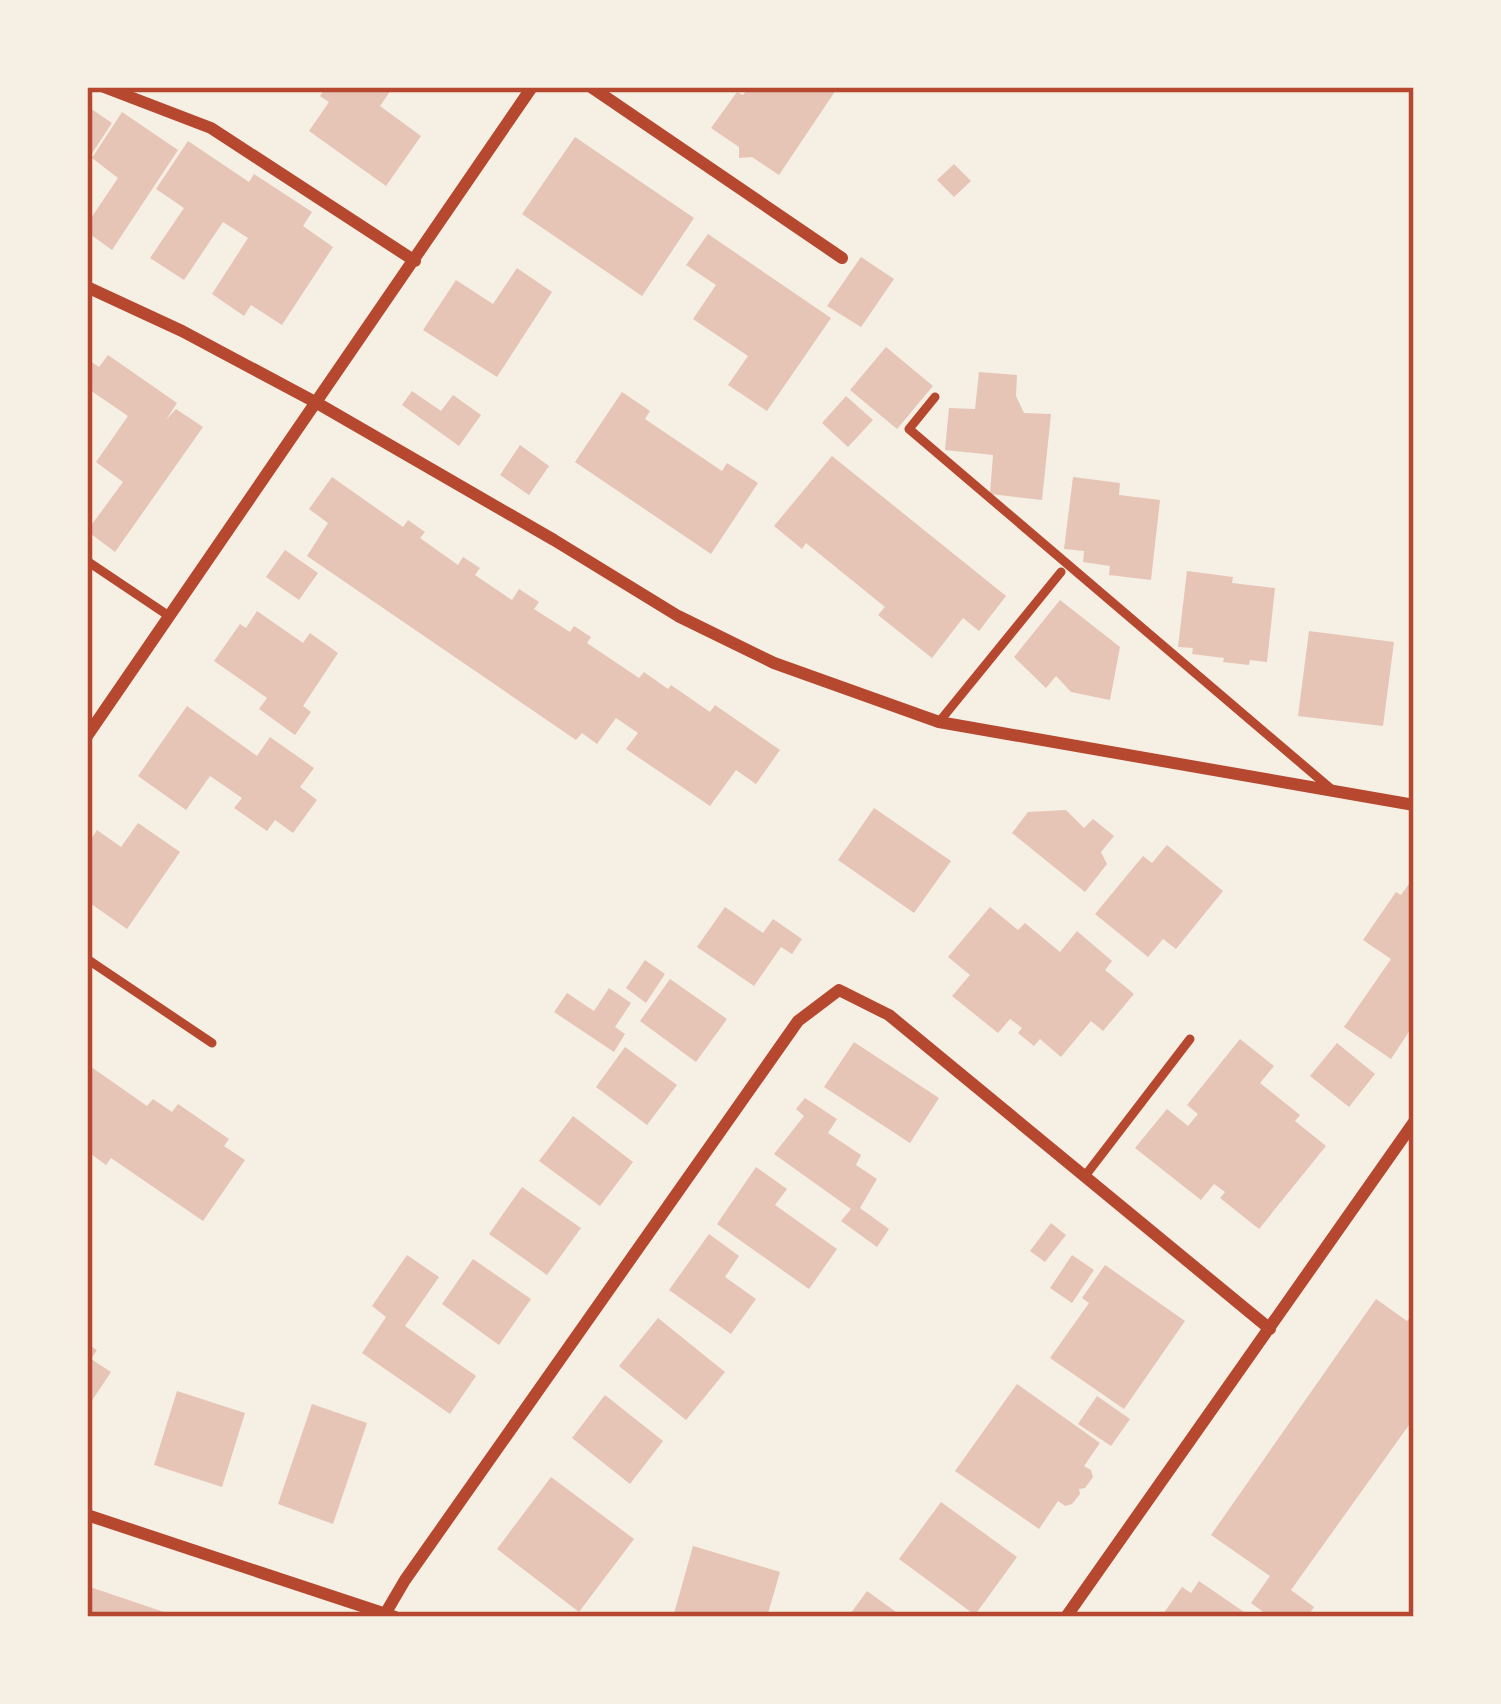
<svg xmlns="http://www.w3.org/2000/svg" width="1501" height="1704" font-family="'Sofia Sans Condensed',sans-serif">
<style>
.building{fill:#e6c5b7}
.lines{fill:none;stroke-linecap:round;stroke-linejoin:round}
.service{stroke:#b5482f;stroke-width:9}
.minor{stroke:#b5482f;stroke-width:12}
.neatline{fill:none;stroke:#b5482f;stroke-width:4.5}
</style>
<rect width="100%" height="100%" fill="#f6efe4"/>
<path class="building" d="M326,87H393L380,106L421,136L386,186L309,131L329,102L320,96Z
M749,87H838L779,175L752,157L739,158V147L711,128L737,92L743,95Z
M87,106L112,123L87,161Z
M122,112L178,150L112,250L87,232V224L118,178L92,158Z
M575,137L694,218L642,296L522,214Z
M188,141L249,182L254,174L312,212L303,226L333,247L282,325L251,305L244,316L212,294L248,238L223,222L184,280L150,258L184,208L156,189Z
M954,164L971,181L954,197L937,180Z
M708,234L831,318L767,411L728,385L748,356L693,319L716,285L686,265Z
M861,257L894,279L861,327L827,306Z
M517,268L552,292L497,377L423,330L456,280L493,304Z
M886,347L933,386L897,429L850,390Z
M108,355L177,403L166,420L176,409L203,427L115,552L87,531L123,482L96,462L128,416L87,388V359L99,367Z
M979,372L1017,375L1016,396L1024,413L1051,414L1042,500L990,494L993,455L945,450L949,408L975,409Z
M412,391L441,411L453,395L481,415L459,446L402,405Z
M622,392L650,411L645,419L722,471L727,463L758,483L711,554L575,462Z
M846,396L873,420L848,447L822,423Z
M520,445L549,466L529,495L500,475Z
M832,456L1006,596L979,631L963,618L932,658L878,615L885,607L806,543L802,549L774,526Z
M332,477L403,527L408,520L425,532L420,538L458,565L463,557L480,568L475,575L512,600L519,589L539,602L534,609L570,632L574,626L591,637L587,643L639,678L644,672L668,689L671,685L710,712L715,705L780,750L756,784L736,770L710,806L626,749L638,733L616,718L597,744L582,733L576,740L307,556L328,523L309,509Z
M1073,477L1120,483L1119,495L1160,500L1151,580L1109,575L1110,566L1083,562L1084,551L1064,549Z
M285,550L318,573L299,600L266,577Z
M1187,571L1233,577L1232,583L1275,588L1267,662L1250,660L1249,665L1223,662L1224,658L1192,654L1193,648L1178,647Z
M1060,600L1120,647L1110,700L1071,692L1056,676L1046,688L1014,657Z
M257,611L303,643L310,633L338,653L303,706L311,712L295,735L259,709L267,698L214,661L240,624L246,628Z
M1309,631L1394,642L1383,726L1298,716Z
M187,706L257,756L270,737L314,768L300,787L317,800L293,833L275,820L267,831L234,808L242,798L210,776L186,810L138,776Z
M874,808L951,861L914,913L838,860Z
M1066,810L1084,828L1093,819L1114,836L1101,852L1107,864L1085,892L1012,833L1028,812Z
M138,823L180,852L127,929L87,901V845L97,830L121,847Z
M1167,845L1223,891L1176,949L1163,939L1148,957L1095,914L1143,856L1152,863Z
M1414,877V1024L1391,1059L1344,1027L1391,959L1363,940L1396,892L1401,895Z
M725,907L763,933L773,919L802,939L792,954L781,947L754,986L697,947Z
M990,907L1018,930L1025,923L1060,952L1077,931L1112,961L1105,970L1134,994L1103,1031L1091,1021L1061,1057L1040,1039L1034,1046L1018,1033L1022,1028L1010,1019L998,1033L952,996L970,975L948,957Z
M645,960L665,974L646,1003L626,988Z
M670,979L727,1019L696,1062L640,1021Z
M609,988L631,1003L615,1027L625,1034L614,1052L554,1012L567,993L594,1011Z
M1240,1039L1274,1066L1260,1083L1300,1115L1295,1121L1326,1146L1259,1229L1220,1198L1225,1192L1214,1184L1201,1200L1135,1148L1167,1109L1188,1126L1198,1114L1187,1105Z
M854,1042L939,1098L910,1143L824,1087Z
M1337,1043L1375,1074L1349,1107L1310,1076Z
M625,1047L677,1085L647,1125L596,1087Z
M87,1064L147,1106L153,1099L172,1112L178,1104L229,1139L224,1146L245,1160L203,1221L111,1158L106,1165L87,1151Z
M805,1098L837,1119L828,1133L861,1155L856,1165L877,1179L860,1208L889,1229L877,1247L841,1221L851,1209L774,1154L804,1116L796,1109Z
M573,1116L633,1162L600,1206L539,1161Z
M756,1167L787,1189L775,1205L837,1249L809,1289L717,1224Z
M522,1187L581,1228L547,1275L489,1234Z
M1051,1223L1066,1235L1045,1262L1030,1251Z
M709,1234L739,1256L725,1277L756,1299L731,1334L669,1290Z
M407,1255L439,1277L405,1326L476,1376L450,1414L362,1353L386,1317L372,1306Z
M1072,1255L1094,1270L1072,1303L1050,1288Z
M473,1259L531,1299L499,1345L442,1304Z
M1105,1265L1185,1321L1124,1409L1050,1358L1089,1303L1082,1298Z
M1376,1299L1407,1321L1414,1312V1418L1291,1590L1314,1607L1307,1617H1270L1251,1603L1270,1576L1211,1535Z
M658,1318L725,1372L686,1420L619,1366Z
M87,1344L97,1350L91,1359L111,1372L87,1408Z
M1017,1384L1100,1443L1084,1466L1091,1470L1093,1477L1085,1488L1079,1489L1080,1494L1072,1504L1065,1506L1058,1501L1039,1529L955,1471Z
M177,1391L245,1413L222,1487L154,1465Z
M605,1395L663,1441L630,1484L572,1438Z
M1097,1396L1130,1419L1111,1446L1078,1424Z
M312,1404L367,1423L333,1524L278,1504Z
M551,1477L634,1539L579,1612L497,1549Z
M941,1502L1017,1557L975,1615L899,1559Z
M693,1546L780,1572L767,1617H673Z
M1199,1581L1244,1612L1240,1617H1161L1182,1587L1191,1593Z
M87,1586L176,1616V1617H87Z
M867,1591L903,1617H848Z"/>
<g class="lines">
<path class="service" d="M935,397L909,429L1330,788
M87,561L169,616
M939,722L1061,572
M87,959L212,1043
M1085,1176L1190,1039"/>
<path class="minor" d="M104,87L211,128L415,261
M591,87L842,258
M87,287L182,331L317,403L554,540L678,616L774,663L939,722L1414,805
M87,736L532,87
M87,1515L395,1617
M385,1614L405,1580L798,1021L839,990L889,1015L1270,1329
M1066,1617L1414,1122"/>
</g>
<rect width="1501" height="1704" fill="none" stroke="#f6efe4" stroke-width="180"/>
<rect x="90" y="90" width="1321" height="1524" class="neatline"/>
</svg>
